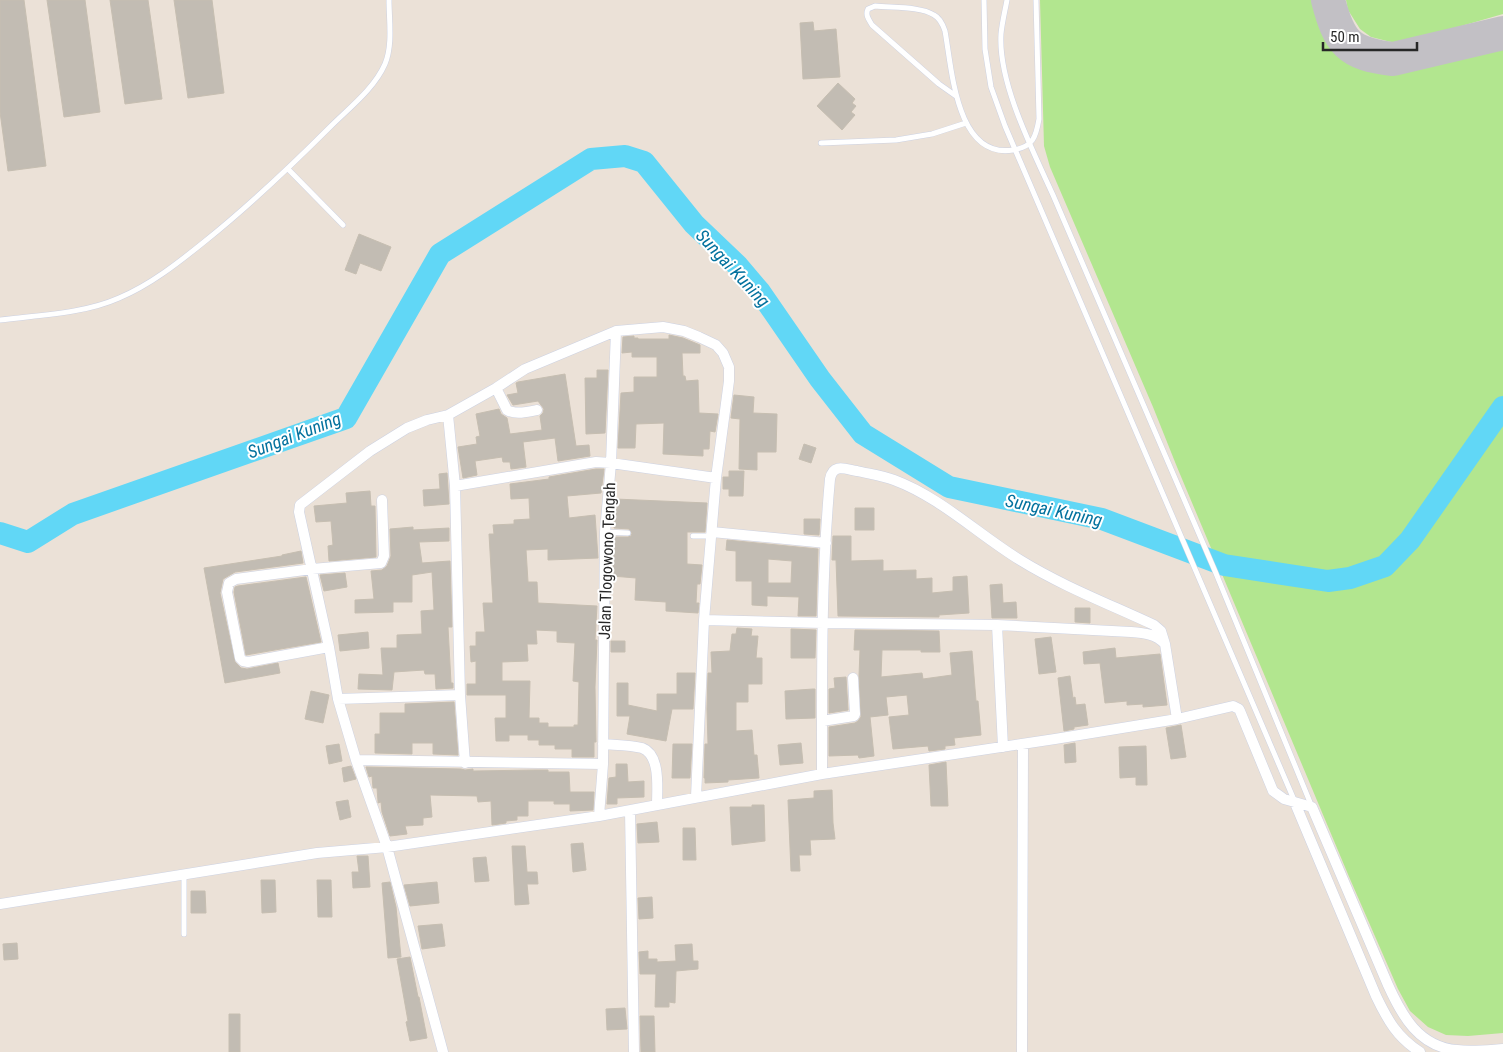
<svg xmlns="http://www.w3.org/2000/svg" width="1503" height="1052" font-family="'Roboto Condensed',sans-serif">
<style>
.green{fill:#b2e68f}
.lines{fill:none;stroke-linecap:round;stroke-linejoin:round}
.river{stroke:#61d7f6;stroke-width:22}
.taxiway{stroke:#c2c0c5;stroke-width:34}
.building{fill:#c2bcb3;stroke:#c6beb1;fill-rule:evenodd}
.lane-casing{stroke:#cdd2e2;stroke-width:6}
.street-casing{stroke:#cdd2e2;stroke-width:11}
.lane{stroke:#fff;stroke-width:5}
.street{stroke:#fff;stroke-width:10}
.labels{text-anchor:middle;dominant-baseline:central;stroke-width:4;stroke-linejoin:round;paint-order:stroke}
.street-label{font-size:16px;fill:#272727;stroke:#fff}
.water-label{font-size:18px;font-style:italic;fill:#04729e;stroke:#fff}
</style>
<rect width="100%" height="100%" fill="#ebe1d7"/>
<path class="green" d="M1040,0H1315L1321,24L1340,51L1364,65L1388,73L1412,71L1503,48V1033L1468,1036L1446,1035L1428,1027L1410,1011L1398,989L1350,879L1177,467L1153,407L1050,167L1044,146Z
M1346,0H1503V14L1399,44L1371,37L1360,29L1348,10Z"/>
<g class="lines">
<path class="river" d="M0,533L28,542L73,514L346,418L440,254L591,159L625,156L644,162L694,224L737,265L760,292L820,379L863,434L949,487L1102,519L1224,565L1328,581L1350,578L1385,566L1410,540L1503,407"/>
<path class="taxiway" d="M1328,0C1339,42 1348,54 1393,59L1503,33"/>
</g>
<path class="building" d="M0,0H24L46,166L8,171L0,112Z
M47,0H85L100,112L64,117Z
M110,0H148L162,99L125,104Z
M174,0H212L224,93L188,98Z
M813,22L814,31L836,29L840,77L803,79L800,23Z
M838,83L855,99L852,103L856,106L851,112L855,115L842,130L817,106Z
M359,234L391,247L381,271L360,263L356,274L345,270Z
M669,335L683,338L700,345V353H682L683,376H685L686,381L698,380L699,413L718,414L715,432L710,431L709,449H703V456L663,454L664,423L636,424L635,448H618L621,393L634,392V377H657V357H632V352L622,353L623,337L634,336V338H638V339H669Z
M597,370H608L605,433L586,434L585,378H597Z
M565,374L576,446L589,445L590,456L558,461L555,438L523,442L526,467L511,469L510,462H503L502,457L475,461L477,475L463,478L458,447L477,444L476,437L480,436L476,414L499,409L501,414L507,418L510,434L542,430L540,416L543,413L544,409L538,401L513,405L507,395L518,393L516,383L518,382Z
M734,395L754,397L753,413L777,414L776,452H757V470L739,469L740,419L731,418Z
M804,444L816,448L811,463L799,459Z
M596,469H604L601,493L567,496L569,518L595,515L598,558L548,560V549L526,550L528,582H537L538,603L597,606L595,640H597L595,687L596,742H594V757H572V749H555V745H539V740H528V735H509V741H496L495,718H506V695H467V684H476V661L471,662L470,646H476V632H485L483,603H493L489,534H494L493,525L514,524V520L530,519L529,498L511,499L510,484L549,479V477ZM536,630L557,631V642L575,643L573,681L579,682L578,725H574V727H548V723H539V718H529L530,681H502V662L528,661L527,644H537Z
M729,471H744L743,496H729V489H723V477H729Z
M447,473L449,504L424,506L423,490L440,489L439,474Z
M370,491L371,506H375L376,557L329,561L328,546L333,545L331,521L316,522L314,506L347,503L346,493Z
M615,499L707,503L705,532H687V564L702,565L700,584H697L696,603H699L698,613L666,611V602L635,600L636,578L612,576L613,537H628L631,536L632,533L629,529L614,528Z
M855,508H874V530H855Z
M804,519H820L819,535L804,534Z
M413,527V530L449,528V541L419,542L422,563L450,561L452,627H448L451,683H453V688L436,689L435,674H425L424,670L394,672L392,690L358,689L359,674L383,675L381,648H397V635L422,634L421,611L434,610L432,572L412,575V602H393V612L355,613V600L374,599L371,571L382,570L387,566L391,556L390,529Z
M833,536H851V561L883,560V571L916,570V579L932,578V593L953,591V577L967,576L969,613L939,615V617L838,616L836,560H832Z
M727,540L818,549L816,616H798L799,597L767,596V606L752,605V581H736V551L726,550ZM768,559L792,561L791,583H768Z
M301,551L303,563L235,572L223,579L220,593L235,662L241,668L247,669L278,663L280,673L225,683L204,568L282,556V555Z
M345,573L347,587L324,591L320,575Z
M306,577L321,642L246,655L234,592L235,587L238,586Z
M1002,584L1003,603L1016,602L1017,618H992L990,585Z
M1075,608H1090V623L1075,622Z
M737,628L752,629L751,636H758L756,658H762V684H748V702H736V731L752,730L754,755H757L759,778L728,780V782L705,783V778H704L705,744H708L707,709L708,673H712L711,652L730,651L732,634H736Z
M791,629L816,630L815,658H791Z
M855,630L939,631L940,652H921V650H882L881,677L922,673L923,679L952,675L950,653L972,651L976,701H978L981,735L954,738L955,745L945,746V749L929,751L928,746L893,749L889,717L909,715L907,695L886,697L888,715L870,717L874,756L859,758L858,755L829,756V727L855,723L858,721L861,717L859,676L860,650H854Z
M368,632L369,648L340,651L338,635Z
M1051,637L1056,672L1039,674L1035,639Z
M611,641H625V652H611Z
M1115,648L1116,658L1160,654L1167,705L1143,707V704L1127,705V701L1105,703L1100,663L1084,664L1083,652Z
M677,673H695L693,709H672L666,741L627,734L630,716H617V683H628V705L657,711V694H677Z
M1070,676L1073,698L1075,697L1076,705L1085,704L1088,725L1074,727V729L1064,731L1058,678Z
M846,677L848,710L829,713V689L835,688L834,678Z
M813,689H815V718L786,719L785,691Z
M311,691L329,695L323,723L305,719Z
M454,702L458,755L433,754V743H412V754L375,753V734H380V713H405V704Z
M1181,725L1186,757L1171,759L1166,728Z
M801,743L803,763L780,765L778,745Z
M1075,743L1076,762L1065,763L1064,745Z
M339,744L342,761L329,764L326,746Z
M673,744H692L690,778H672Z
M1146,746L1147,785H1136V777L1120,778L1119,747Z
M946,762L948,806H931L929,765Z
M616,764H627L628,782L644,781V797L617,798V804H607L609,778L616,777Z
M351,766L356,779L344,782L342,768Z
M366,767L461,769L465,770L473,769V771L536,770H548V772H569L570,792H594L593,810L570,811V804H554V801H528V816H517V820L506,821V823L492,825L491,801L478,802L477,796L430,795L432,817L423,818V825L405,826L407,834L390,836L382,812L381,802L378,803V801L377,788H373L372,776L369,777Z
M832,790L833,823L835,839L810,840L811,855H799L800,871H791L788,800L814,798V791Z
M348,800L351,817L340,820L336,802Z
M752,805H764L765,841L732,845L730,807H752Z
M657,822L659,842L638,843L637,824Z
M683,828H695L696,860H683Z
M583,843L586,870L573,872L571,844Z
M512,846H525L527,872H537L538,884H527L529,904L515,905Z
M357,856H368L370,887L353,888L352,872H359Z
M486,857L489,881L475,882L473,858Z
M261,880H275L276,912L262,913Z
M317,880H331L332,917H318Z
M390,882L396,907L401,957L388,958L382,883Z
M437,882L439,903L410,906L404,885Z
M191,891H205L206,913H191Z
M652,897L653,918L639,919L638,898Z
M442,924L445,946L422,949L418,926Z
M17,943L18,959L4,960L3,944Z
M692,944L693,961H698V969L676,971L675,1003L669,1002V1007H655L656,974H640L639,952L648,951V959H657V962L676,961L675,945Z
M410,957L418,997H419L427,1038L410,1041L406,1022L408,1021L397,959Z
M625,1008L627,1029L607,1030L606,1009Z
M229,1014H240V1052H229Z
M640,1016H654L655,1052H641Z"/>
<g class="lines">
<defs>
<path id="lane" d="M984,0L985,49L991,87L1005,126L1295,802
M1007,0C1005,11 1002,23 1001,34C998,83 1033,151 1053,195L1215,571L1312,807
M956,96L939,84L872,25C869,20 865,15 868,9L875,6C891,8 920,6 934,15C940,18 943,25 945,31C952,69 956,159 1013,150C1033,147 1036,137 1039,119L1036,0
M821,143L896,140L932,134L966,123
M288,169L343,225
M0,320C38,315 83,314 119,298C150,285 178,263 204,242C249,206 290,167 330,127C349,108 374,89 385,64C393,45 389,20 389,0
M605,532L628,533
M693,536H711
M184,875V934"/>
<path id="street" d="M496,388L507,410C515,415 528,412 537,410
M448,415L455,486L460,695L465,763
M455,486L596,462L611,463L716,478
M712,532L826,543
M704,620L823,623L997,625L1131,632C1144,633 1156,634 1165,644L1177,719
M997,625L1003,747
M329,647L248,662L243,661L240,658L227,592L229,583L236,579L312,569L381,563L384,556L382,500
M338,699L460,695
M822,721L854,716L855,714L853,678
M603,744C614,745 631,745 642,748C661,755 657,789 657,805
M356,760L603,764
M822,774C822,675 821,577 830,479C833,463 845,469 857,471C870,474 883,476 894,480C940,497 979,535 1020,560C1062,586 1109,604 1154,625L1161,631L1165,644
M1295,803L1376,996C1388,1021 1397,1037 1420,1052
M630,810L634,1052
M599,816L603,764L605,532L611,463L616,331
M0,904L317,853L387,847L599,816L822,774L1055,739L1177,719L1233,706L1239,709L1240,711L1273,791L1284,799L1312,807L1388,985C1402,1016 1419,1047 1457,1050C1472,1052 1488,1050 1503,1049
M443,1052L387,847L356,760L338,699L329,647L299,512L300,505L370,451L407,428L427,420L448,415L496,388L525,369L616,331L663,327L684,331L699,337L716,345L723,353L729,367V381L716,478L704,620L696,797
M1022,1052L1023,744"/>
</defs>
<use href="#lane" class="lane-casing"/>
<use href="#street" class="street-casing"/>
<use href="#lane" class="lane"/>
<use href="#street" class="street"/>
</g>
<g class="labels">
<g class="street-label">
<text transform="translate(607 561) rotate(-88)">Jalan Tlogowono Tengah</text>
</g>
<g class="water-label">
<text transform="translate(733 268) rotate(47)">Sungai Kuning</text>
<text transform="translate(294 435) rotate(-21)">Sungai Kuning</text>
<text transform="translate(1054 510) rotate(12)">Sungai Kuning</text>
</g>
</g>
<path d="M1323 42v8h94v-8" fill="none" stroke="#272727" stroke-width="2.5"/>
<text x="1330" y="42" font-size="15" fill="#272727" stroke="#ffffff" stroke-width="4" paint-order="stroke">50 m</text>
</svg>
